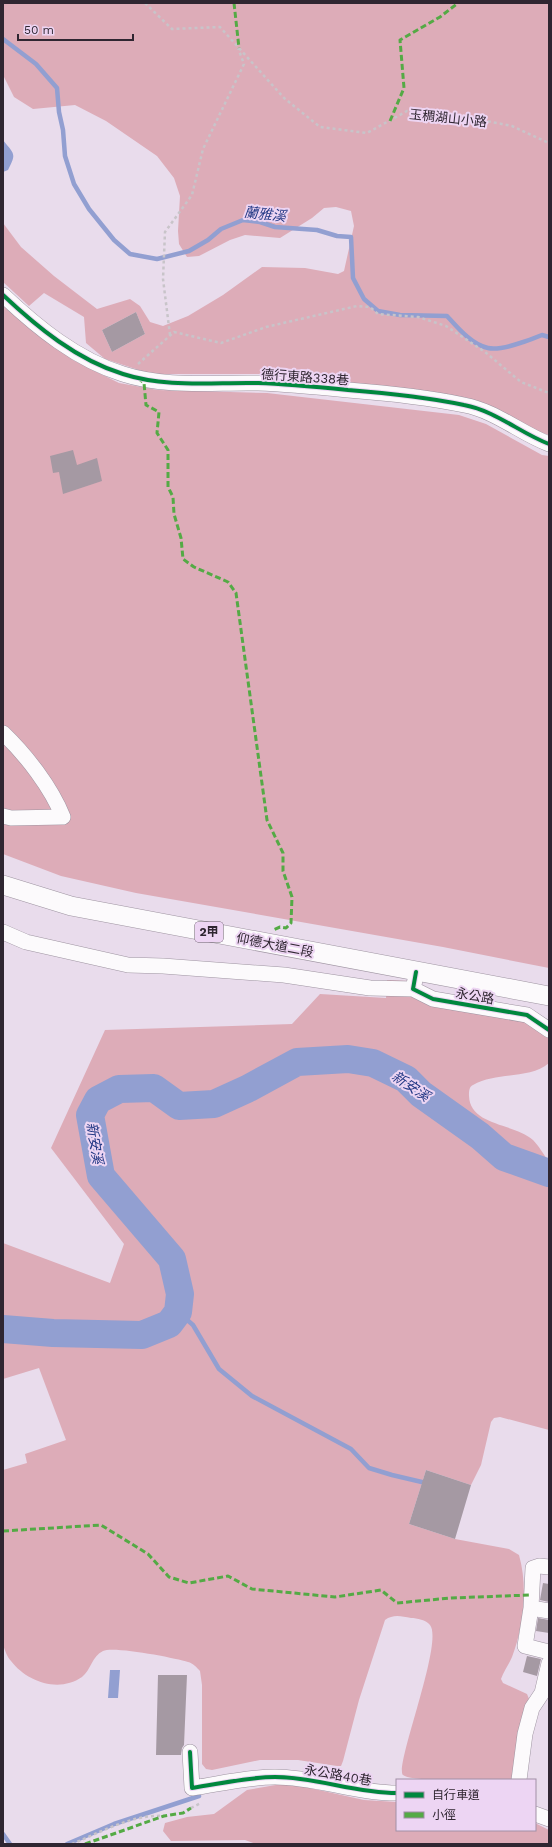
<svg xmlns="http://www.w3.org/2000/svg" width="552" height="1847" font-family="'Work Sans','Noto Sans TC',sans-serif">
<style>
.forest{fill:#ddacb8;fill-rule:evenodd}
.water{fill:#929fd1}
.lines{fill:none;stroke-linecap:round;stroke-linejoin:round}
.stream{stroke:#929fd1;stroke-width:4.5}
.river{stroke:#929fd1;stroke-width:28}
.building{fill:#a599a3}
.minor-casing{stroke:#9e94a1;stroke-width:16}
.major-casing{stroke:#9e94a1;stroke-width:20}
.path{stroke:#c8c4c9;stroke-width:2.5;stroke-dasharray:3 3;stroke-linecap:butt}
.minor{stroke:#fcfafc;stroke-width:15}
.major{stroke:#fcfafc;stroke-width:19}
.quiet{stroke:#54aa45;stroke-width:3;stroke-dasharray:6 3;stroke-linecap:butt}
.cycleway-casing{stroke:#edd5f3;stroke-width:6}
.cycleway{stroke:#00873e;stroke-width:4}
.labels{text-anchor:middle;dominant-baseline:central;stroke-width:4;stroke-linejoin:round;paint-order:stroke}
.shield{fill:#edd5f3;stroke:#685a6b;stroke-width:1}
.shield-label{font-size:12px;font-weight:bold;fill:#2f2631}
.street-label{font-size:13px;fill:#2f2631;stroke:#edd5f3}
.water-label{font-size:14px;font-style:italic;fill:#223884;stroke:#edd5f3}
</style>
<rect width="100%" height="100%" fill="#e9dcec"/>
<path class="forest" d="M3,3H549V435L533,430L468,398L413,389L268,374H151L105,359L86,343L84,317L44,293L29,306L3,282V223L21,247L54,276L97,309L130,299L140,306L150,322L163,326L188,316L223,295L262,267L305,268L338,274L344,271L354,226L351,211L336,207L324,208L312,218L280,238L245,235L230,240L199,256L187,257L179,244L178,231L180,196L174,178L157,156L106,121L75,105L33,109L14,97L3,75ZM136,312L145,334L112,352L102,330Z
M3,306L73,360L119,383L158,390L267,393L459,415L486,424L542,455L549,456V968L443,947L136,893L61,876L3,854Z
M387,980L410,981L412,993L526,1019L549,1039V1063C529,1080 497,1071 473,1085C469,1087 469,1091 469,1096C470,1126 514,1123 533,1140C539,1146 544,1155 549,1162V1430L500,1417L494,1418L491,1422L481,1465L471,1485L426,1470L409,1524L455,1539L509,1549L519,1555C528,1586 524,1626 512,1657C509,1664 504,1671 501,1679L503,1683L527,1694L529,1699L514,1780C497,1780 413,1783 403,1775C394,1767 444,1642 430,1625C426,1620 417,1618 411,1618C401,1616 393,1614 385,1620L359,1700L343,1761L341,1766H337L298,1760H260L212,1770L206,1769L202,1764V1685L200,1671C197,1668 193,1663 188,1662C175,1658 114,1646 103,1651C92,1656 91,1670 82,1677C59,1693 27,1682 11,1661C7,1657 5,1650 3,1645V1470L27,1463L25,1454L66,1440L39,1368L3,1379V1243L110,1283L124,1244L51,1148L105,1030L292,1024L320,994L386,998Z
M287,1783L364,1800L397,1802V1830H535V1823L549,1830V1844H256L245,1840L171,1841L163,1831L165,1823L187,1817L214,1814L247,1790Z"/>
<path class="water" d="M3,140C14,154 17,153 8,170L3,172Z
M110,1670H120L118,1698H108Z"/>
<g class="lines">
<path class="stream" d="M3,39L36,64L57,88L59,112L63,130L65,156L74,184L89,209L114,240L130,254L157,259L189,251L208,240L221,229L243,220L260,222L275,227L317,230L337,236L351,237L353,278L364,299L378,311L400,315L447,316C458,328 472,345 488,348C501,351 530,340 542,335L549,337
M178,1312L193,1325L219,1369L252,1396L351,1449L369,1468L392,1475L426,1483
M3,1834L10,1844
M67,1844L114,1824L199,1796"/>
<path class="river" d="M3,1329L53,1333L142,1335L169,1324L178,1312L180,1294L172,1259L101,1176L90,1115L98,1100L119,1089L154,1088L179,1106L214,1104L247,1089L297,1062L348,1059L373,1063L406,1079L421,1094L480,1136L504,1157L549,1173"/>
</g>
<path class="building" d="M136,312L145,334L112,352L102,330Z
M73,450L77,465L97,458L102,481L63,494L59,472L53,473L50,456Z
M426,1470L471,1485L455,1539L409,1524Z
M543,1583L549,1584V1602L540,1600Z
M538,1618L549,1620V1633L536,1631Z
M527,1656L541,1659L537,1676L523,1672Z
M158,1675H187L184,1745L182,1748L181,1755H156Z"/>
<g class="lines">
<defs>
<path id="minor" d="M3,295C37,327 77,360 123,374C166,388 213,382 258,383C288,384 318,387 348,390C387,393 426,397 464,405C496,411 520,433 549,444
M3,733C26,755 51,787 63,817L11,818L3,816
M3,932L26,942L128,965L163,966L284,975L370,988L413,989
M415,980L413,989L433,999L527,1015L549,1030
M549,1567L539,1566L533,1568L531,1608L525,1646L549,1652
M531,1608L549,1611
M190,1752L192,1788C219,1784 248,1777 275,1777C316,1777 355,1793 397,1793
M519,1780L525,1734L532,1708L542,1693L549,1663
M535,1814L549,1819"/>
<path id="major" d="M3,885L71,906L549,996"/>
</defs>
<use href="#minor" class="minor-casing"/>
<use href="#major" class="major-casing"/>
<path class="path" d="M145,3L172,29L220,27L284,98L320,127L367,133L407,111L466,117L512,126L549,143
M170,335L163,279L165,232L192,195L203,149L244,64L238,48
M138,364L174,332L221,343L266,327L357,306L370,307L378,314L418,317L446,326L485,352L521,382L549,393
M191,1808L201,1803
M72,1844C101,1832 133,1814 164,1816"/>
<use href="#minor" class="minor"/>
<use href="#major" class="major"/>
<path class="quiet" d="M234,3L239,48
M390,121L404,88L400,40L440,17L458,3
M138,378L144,383L146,405L159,412L157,433L168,450V487L173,497L174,514L181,538L183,559L194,567L228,582L236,593L267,820L283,853V871L292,897L291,923L286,928L280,927L273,930
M3,1531L101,1525L148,1554L169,1577L189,1583L228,1576L252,1589L335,1597L381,1590L397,1603L451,1598L530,1595
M85,1844L164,1816L183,1813L191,1808"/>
<defs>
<path id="cycleway" d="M3,295C37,327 77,360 123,374C166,388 213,382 258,383C288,384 318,387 348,390C387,393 426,397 464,405C496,411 520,433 549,444
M416,972L413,989L433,999L527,1015L549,1030
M190,1752L192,1788C219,1784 248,1777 275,1777C316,1777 355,1793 397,1793"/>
</defs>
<use href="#cycleway" class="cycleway-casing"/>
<use href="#cycleway" class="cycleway"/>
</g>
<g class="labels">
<rect class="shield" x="195" y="922" width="28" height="20" rx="3"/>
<g class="shield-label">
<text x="209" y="932">2甲</text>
</g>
<g class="street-label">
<text transform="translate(448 118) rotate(6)">玉稠湖山小路</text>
<text transform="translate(305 377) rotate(4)">德行東路338巷</text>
<text transform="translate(275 945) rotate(11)">仰德大道二段</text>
<text transform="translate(475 996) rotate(10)">永公路</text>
<text transform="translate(338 1775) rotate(10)">永公路40巷</text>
</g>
<g class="water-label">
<text transform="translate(265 214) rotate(6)">蘭雅溪</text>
<text transform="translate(411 1086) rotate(34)">新安溪</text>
<text transform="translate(95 1143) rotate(81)">新安溪</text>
</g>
</g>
<rect width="552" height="1847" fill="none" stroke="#2f2631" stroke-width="8"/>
<rect x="396" y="1779" width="140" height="52" fill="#edd5f3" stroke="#a18fa5"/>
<rect x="404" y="1792" width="20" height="6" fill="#00873e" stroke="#a18fa5"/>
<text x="432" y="1799" font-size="12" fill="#2f2631">自行車道</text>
<rect x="404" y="1812" width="20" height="6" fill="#54aa45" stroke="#a18fa5"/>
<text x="432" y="1819" font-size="12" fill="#2f2631">小徑</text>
<path d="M18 34v6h115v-6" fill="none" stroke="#2f2631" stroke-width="2"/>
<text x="24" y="34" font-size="12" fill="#2f2631" stroke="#edd5f3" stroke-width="3" paint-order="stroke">50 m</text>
</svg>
